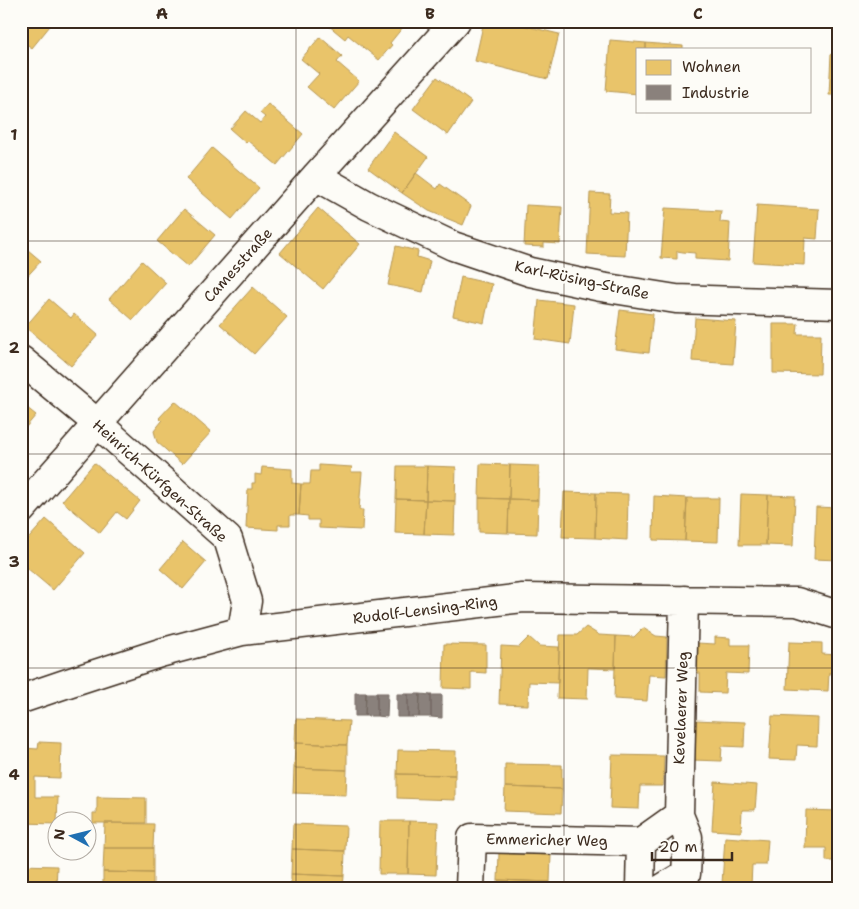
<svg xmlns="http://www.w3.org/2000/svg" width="859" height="909" font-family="'Shantell Sans',sans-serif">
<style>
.homes{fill:#e9c46a;stroke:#b59653}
.industry{fill:#8a817c;stroke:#726760}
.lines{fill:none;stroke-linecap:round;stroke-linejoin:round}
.minor-casing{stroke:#3b2a1e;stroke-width:31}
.minor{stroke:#fdfcf7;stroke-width:28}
.grid{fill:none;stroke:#3b2a1e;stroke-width:1;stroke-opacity:0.55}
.labels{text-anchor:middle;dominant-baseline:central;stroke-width:5;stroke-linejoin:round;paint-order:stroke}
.street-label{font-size:15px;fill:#3b2a1e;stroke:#fdfcf7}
.neatline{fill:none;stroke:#3b2a1e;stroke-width:2}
.grid-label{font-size:16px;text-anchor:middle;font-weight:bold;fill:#3b2a1e}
</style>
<rect width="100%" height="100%" fill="#fdfcf7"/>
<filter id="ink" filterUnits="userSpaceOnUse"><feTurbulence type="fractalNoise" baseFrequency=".02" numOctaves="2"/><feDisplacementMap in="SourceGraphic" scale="10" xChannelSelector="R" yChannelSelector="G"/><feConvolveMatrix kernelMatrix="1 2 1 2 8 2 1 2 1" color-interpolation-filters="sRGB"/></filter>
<g filter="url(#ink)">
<path class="homes" d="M21,21H54L32,48L21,40Z
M331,21H405L407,22L390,43L392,45L379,60L348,35L345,39L328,25Z
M484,21H505L559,34L548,79L475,61Z
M320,37L342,56L337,62L359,81L334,110L307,87L319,74L301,59Z
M610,40L646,43V49H638V94L606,91Z
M646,43L683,46V49H646Z
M831,54H838V95H829Z
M437,77L471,102L448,135L413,109Z
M268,104L303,134L277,165L248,141L246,143L230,129L246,111L260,123L265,117L260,113Z
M394,132L428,157L402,193L368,168Z
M212,148L259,188L232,219L186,179Z
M416,173L437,189L440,184L471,206L463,225L429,211L402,193Z
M590,193L610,194L609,212L627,213L625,256L587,254Z
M526,205L562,207L560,244L544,243V247L524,246Z
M757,205L819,209L817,239L805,238L804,265L753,262Z
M318,208L360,244L323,289L280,253Z
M665,208L721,211L720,222L730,223L728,261L695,259V253L683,252L677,251V259L661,258Z
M184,209L215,235L188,267L157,241Z
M21,244L41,261L21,283Z
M396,246L418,251L417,257L430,261L423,292L388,285Z
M142,261L166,283L133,320L109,299Z
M461,277L492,284L484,323L453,316Z
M253,287L287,317L254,354L220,324Z
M49,299L71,318L74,314L98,335L71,366L25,327Z
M539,300L574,304L570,344L535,339Z
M620,310L653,314L649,353L615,349Z
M695,318L736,321L733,364L692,361Z
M773,324H798L797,334H821L820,374L773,373Z
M175,401L211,432L182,464L157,442L154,431L162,421L159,418Z
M21,403L36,415L21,433Z
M94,463L140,501L126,519L117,512L100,533L62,501Z
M480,464L510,465L509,499L479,498Z
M319,465L352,467L351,472H362L359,510H363L362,530L319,528V520H308V516L299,515L301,484H310L311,471H319Z
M510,465L539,466L538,500L509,499Z
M397,466H427L426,500L396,499Z
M427,466L456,467L455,501L426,500Z
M262,467L292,469V483L301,484L299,515H290V525H278V530L246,528L248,489H252V483H255V474L261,475Z
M564,492L596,493L595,538L562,537Z
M596,493L628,494L627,540L595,538Z
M741,494L768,495L766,545H739Z
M768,495L795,496L793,546L766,545Z
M654,496L687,498L685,541L653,540Z
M479,498L509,499L508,533L479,532Z
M687,498H719L718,542L685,541Z
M396,499L426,500L424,534L395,533Z
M509,499L538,500L537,534L508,533Z
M426,500L455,501L454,535L424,534Z
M816,507L838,508V560L814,559Z
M46,519L85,553L53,590L21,563V547Z
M183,542L206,562L183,589L160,569Z
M586,627L599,635L616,636L615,669L588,668L587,699L557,698L560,635H577Z
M643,628L656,636L667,637L666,676L649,675L647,701L614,699L616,636L634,637Z
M529,637L539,646L559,647L558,683L529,682L528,705L499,704L501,646L519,647Z
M715,637L730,638V645H749L748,674L726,673L725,693L700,692V673H690L691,654H697V643L715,644Z
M789,642L822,643V654L838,655V673H829L828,691L787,689Z
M444,644L486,645V673L471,672V689L443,688Z
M772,716L818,718L817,746L797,745L796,760L769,759Z
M296,719L349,721L347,745L295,743Z
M694,720L745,722L744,747L722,746L721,761L693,760Z
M39,742L61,743L60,778L35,777V797H58L57,824L21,823L23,748L38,749Z
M295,743L347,745V770L294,768Z
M398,750L456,751L455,775L397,774Z
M612,755L664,756L663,786H640L639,809L610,808Z
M505,764L562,765V789L505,787Z
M294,768L347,770L346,795L293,793Z
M397,774L455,775V800L397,798Z
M715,782L757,785L755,810H742L741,832L712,830Z
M505,787L562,789L561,813L504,811Z
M97,797L146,798V823H93V813H97Z
M806,810L838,811V861H826V848H805Z
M380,821H409L408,874H379Z
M409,821L438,822L436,875L408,874Z
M105,823L154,824L153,848H104Z
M293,824L346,826L345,851L292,849Z
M725,837L768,840L766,865H752L751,886L722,884Z
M104,848H153V873L103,872Z
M292,849L345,851L344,876L291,874Z
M499,853L551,855L550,882L498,880Z
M21,865L57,866L56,888H21Z
M103,872L153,873V888H103Z
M291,874L344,876L343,888H291Z
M498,880L550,882V888H498Z"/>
<path class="industry" d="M355,693H366L365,716H355Z
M366,693H377V716H365Z
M377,693H388L387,717L377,716Z
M397,694H408V717H397Z
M408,694H420L419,717H408Z
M420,694L431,695V717H419Z
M431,695H442V718L431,717Z"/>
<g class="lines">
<defs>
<path id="minor" d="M316,176L369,206L453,246L530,272L601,287L676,299L838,304
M21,360L97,423L228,539L247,601L242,631
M21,510L316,176L456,21
M21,699L71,682L160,653L242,631L523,598L797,602L838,615
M470,888L472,838L641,842
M640,888L641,842L679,815L684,600
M663,888L686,874L688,837L679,815"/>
</defs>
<use href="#minor" class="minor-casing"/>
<use href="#minor" class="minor"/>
</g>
</g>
<path class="grid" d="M296,21V888M564,21V888M21,241H838M21,454H838M21,668H838"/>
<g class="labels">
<g class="street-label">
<text transform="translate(238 265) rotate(-48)">Camesstraße</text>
<text transform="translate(582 280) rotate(12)">Karl-Rüsing-Straße</text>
<text transform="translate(160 481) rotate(42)">Heinrich-Kürfgen-Straße</text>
<text transform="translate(425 610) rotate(-7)">Rudolf-Lensing-Ring</text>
<text transform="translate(681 708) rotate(-88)">Kevelaerer Weg</text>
<text transform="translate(547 840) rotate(1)">Emmericher Weg</text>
</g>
</g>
<rect width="859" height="909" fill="none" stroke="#fdfcf7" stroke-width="55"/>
<rect x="636" y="48" width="175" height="65" fill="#fdfcf7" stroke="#afa8a0"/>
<rect x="646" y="60" width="25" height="15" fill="#e9c46a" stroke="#afa8a0"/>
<text x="682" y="72" font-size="15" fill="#3b2a1e">Wohnen</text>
<rect x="646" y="85" width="25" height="15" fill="#8a817c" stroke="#afa8a0"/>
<text x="682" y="98" font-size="15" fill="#3b2a1e">Industrie</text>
<g transform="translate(72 836) rotate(277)"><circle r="24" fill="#fdfcf7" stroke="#afa8a0"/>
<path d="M0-4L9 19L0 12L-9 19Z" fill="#1f6fb2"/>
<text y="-8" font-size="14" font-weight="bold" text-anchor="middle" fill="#3b2a1e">N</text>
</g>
<path d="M652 852v8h80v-8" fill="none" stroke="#3b2a1e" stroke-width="2.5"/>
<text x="659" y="852" font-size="15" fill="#3b2a1e" stroke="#fdfcf7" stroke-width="4" paint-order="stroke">20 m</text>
<rect x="28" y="28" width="804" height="854" class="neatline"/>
<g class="grid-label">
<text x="162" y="19">A</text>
<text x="430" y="19">B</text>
<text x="698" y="19">C</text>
<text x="14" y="140">1</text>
<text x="14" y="353">2</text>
<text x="14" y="567">3</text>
<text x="14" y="780">4</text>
</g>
</svg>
